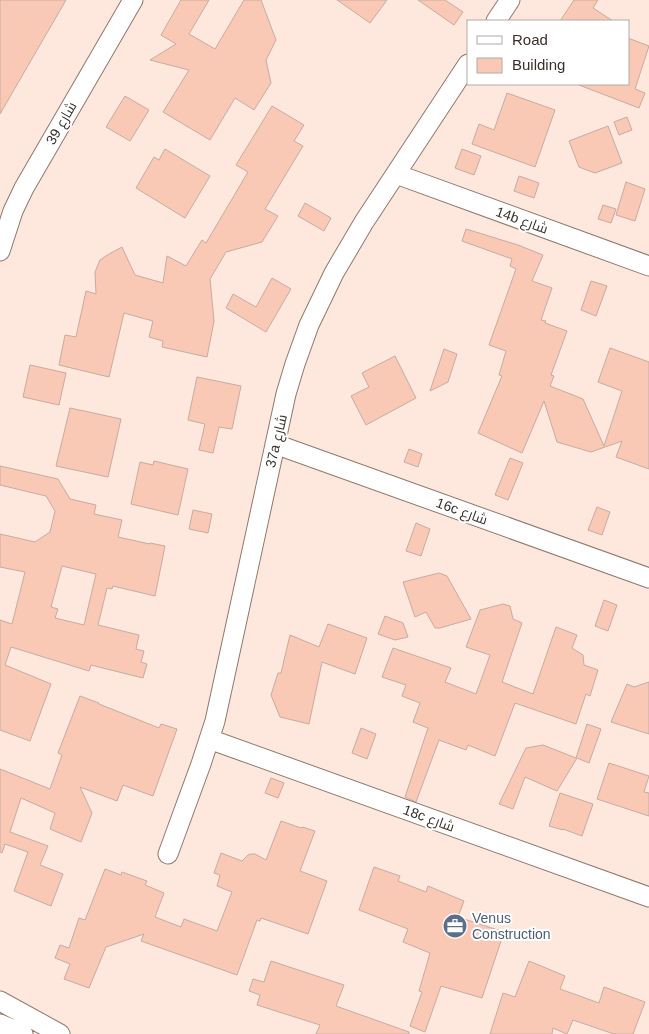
<svg xmlns="http://www.w3.org/2000/svg" width="649" height="1034" font-family="Arial,Cairo,sans-serif">
<style>
.building{fill:#fac9b6;stroke:#c7aba0;fill-rule:evenodd}
.lines{fill:none;stroke-linecap:round;stroke-linejoin:round}
.minor-casing{stroke:#91776c;stroke-width:21}
.minor{stroke:#fff;stroke-width:19}
.labels{text-anchor:middle;dominant-baseline:central;stroke-width:4;stroke-linejoin:round;paint-order:stroke}
.street-label{font-size:14px;fill:#3a2f2a;stroke:#fff}
.service-label{font-size:14px;fill:#4e5e75;stroke:#fff;text-anchor:start}
</style>
<rect width="100%" height="100%" fill="#fee7dc"/>
<path class="building" d="M0,0H66L0,114Z
M181,0H209L189,34L215,49L244,0H261L276,40L266,60L271,83L254,110L235,98L210,140L163,112L189,70L150,60L176,44L161,35Z
M337,0H387L370,23Z
M418,0H445L463,12L454,25Z
M574,0H598L593,8L613,21H560Z
M628,38L649,46L635,89L645,93L639,108L579,85V84H628Z
M507,93L555,110L535,167L472,144L479,124L494,130Z
M125,96L149,110L130,141L106,127Z
M272,106L304,125L294,141L303,146L265,209L278,216L262,242L226,252L210,279L214,321L207,357L162,347L163,341L149,337L153,321L124,313L109,377L59,365L65,335L76,337L86,291L96,294L95,272L100,260L109,254L122,247L135,275L163,283L167,256L186,266L202,240L206,243L248,172L236,165Z
M627,117L632,130L619,135L614,122Z
M608,126L622,163L595,173L579,167L569,141Z
M165,149L210,176L185,218L136,188L154,157L159,160Z
M462,149L481,156L474,175L455,168Z
M519,176L539,183L534,198L514,191Z
M626,182L645,189L635,221L616,215Z
M305,203L331,218L324,231L298,216Z
M603,205L616,209L611,223L598,219Z
M466,229L518,245L543,255L532,281L552,288L541,320L546,321L545,323L567,331L551,375L554,376L550,386L583,399L604,446L622,391L598,382L610,348L649,362V469L616,457L622,441L591,452L557,442L544,401L522,453L478,433L502,376L499,375L506,351L489,345L516,269L510,266L512,259L462,241Z
M272,278L291,289L266,332L226,308L233,294L256,307Z
M591,281L607,286L596,316L581,310Z
M444,349L457,354L448,382L430,391Z
M395,356L416,398L366,425L351,396L369,387L362,373Z
M30,365L66,373L59,405L23,397Z
M197,377L241,386L232,429L219,427L213,453L199,450L205,424L188,420Z
M70,408L121,419L108,477L56,466Z
M409,449L422,454L418,467L404,462Z
M510,458L523,463L508,500L495,495Z
M154,461L188,469L178,515L131,504L140,462L153,465Z
M0,466L58,479L70,499L96,505L94,514L122,520L118,537L150,544V543L165,546L155,596L113,586L112,589L107,588L98,625L139,635L136,649L144,651L141,662L147,664L143,678L91,665L89,671L11,647L5,665L51,684L30,741L0,730V620L12,624L25,572L0,567V534L35,542L50,532L55,511L46,496L0,485ZM62,566L96,574L84,625L55,618L58,609L51,607Z
M597,507L610,512L602,535L588,530Z
M193,510L212,514L208,533L189,529Z
M416,523L430,529L421,556L406,551Z
M439,573L447,576L471,619L440,628H435L426,612L415,617L403,582Z
M604,600L617,605L608,631L595,626Z
M503,604L510,606L513,619L522,623L502,682L533,694L556,627L577,635L572,648L583,655L584,665L598,670L590,696L586,694L576,724L515,703L495,756L468,745L466,750L439,740L416,802L405,797L428,728L413,722L420,703L402,696L406,685L382,677L393,648L451,668L445,682L476,694L490,655L466,647L480,610Z
M385,616L403,623L408,637L395,640L378,634Z
M328,624L367,638L355,674L322,662L309,724L280,717L271,695L278,673H281L290,635L319,647Z
M649,682V734L611,722L627,684L634,687Z
M80,696L99,703V704L159,728L161,724L177,729L153,796L123,785L117,801L80,787L92,813L81,842L50,829L55,813L21,798L10,832L48,846L40,865L63,874L51,906L14,891L28,852L5,844L2,853L0,852V769L50,789L62,755L58,753Z
M587,724L601,729L589,763L577,758L557,791L525,777L513,809L499,804L526,748L543,745L576,758Z
M361,728L376,734L367,759L352,753Z
M609,763L649,776L644,792L649,793V816L597,799Z
M271,778L284,783L278,798L265,793Z
M560,793L593,804L582,836L563,829V830L549,826Z
M281,821L301,828L302,827L315,831L300,871L327,881L308,934L261,918L260,921L257,920L237,975L141,941L144,934L106,947L89,988L64,979L70,964L55,958L60,945L69,948L79,918L85,920L105,869L121,875L122,872L147,881L145,885L164,893L155,917L181,927L184,919L217,931L232,892L217,886L220,875L214,873L221,853L242,861L248,855L252,854H255L266,860Z
M374,867L400,876L398,881L426,892L428,886L464,901L458,917L504,932L482,998L441,986L425,1032L410,1026L422,992L419,991L430,953L403,942L408,929L359,910Z
M271,961L344,985L336,1006L409,1032V1034H316L320,1025L257,1005L260,995L249,991L253,979L264,982Z
M529,961L565,976L560,989L599,1003L604,987L645,1002L633,1034H614L573,1020L567,1034L553,1028L552,1034H490L503,993L515,997Z"/>
<g class="lines">
<defs>
<path id="minor" d="M496,21L510,0
M396,174L649,266
M0,251L13,211L24,188L133,0
M275,444L649,578
M209,739L649,897
M168,854L201,764L215,721L286,394L295,364L309,325L334,273L364,222L468,64
M0,1001L60,1034
M0,1024L23,1034"/>
</defs>
<use href="#minor" class="minor-casing"/>
<use href="#minor" class="minor"/>
</g>
<defs>
<symbol id="office-disc" viewBox="-11 -11 22 22"><circle r="9.5" fill="#5c6f8a" stroke="#fff"/><path d="M-6-3h4V-5.5h4V-3h4V5H-6ZM-1-4.5V-3h2v-1.5ZM-6 0V1H6V0Z" fill="#fff"/></symbol>
</defs>
<g fill-rule="evenodd">
<use href="#office-disc" x="441" y="912" width="28" height="28"/>
</g>
<g class="labels">
<g class="street-label">
<text transform="translate(61 123) rotate(-60)">شارع 39</text>
<text transform="translate(522 220) rotate(20)">14b شارع</text>
<text transform="translate(276 441) rotate(-77)">37a شارع</text>
<text transform="translate(462 511) rotate(20)">16c شارع</text>
<text transform="translate(429 818) rotate(20)">18c شارع</text>
</g>
<g class="service-label">
<text x="472" y="918">Venus<tspan x="472" dy="16">Construction</tspan></text>
</g>
</g>
<rect x="467" y="20" width="162" height="65" fill="#ffffff" stroke="#b0acaa"/>
<rect x="477" y="36" width="25" height="8" fill="#ffffff" stroke="#b0acaa"/>
<text x="512" y="45" font-size="15" fill="#3a2f2a">Road</text>
<rect x="477" y="58" width="25" height="15" fill="#fac9b6" stroke="#b0acaa"/>
<text x="512" y="70" font-size="15" fill="#3a2f2a">Building</text>
</svg>
